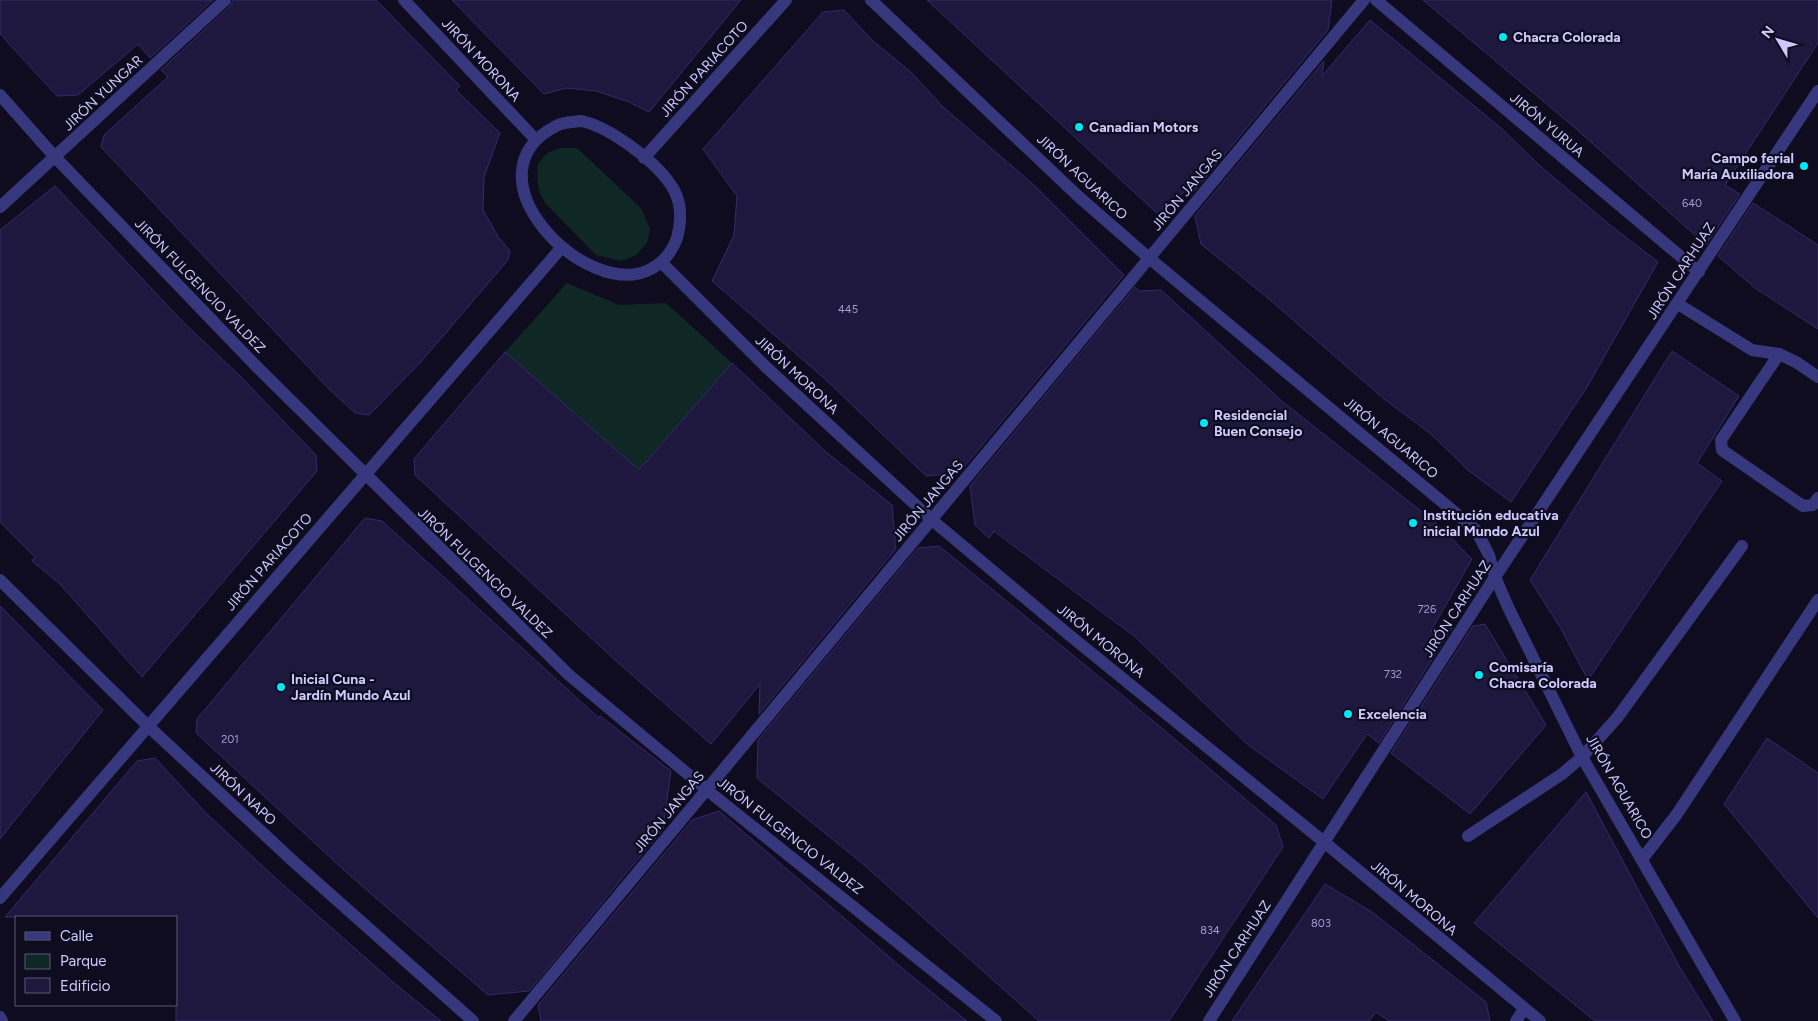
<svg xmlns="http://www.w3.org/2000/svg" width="1818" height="1021" font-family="Figtree,sans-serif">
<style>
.green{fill:#0f2826}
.building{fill:#1e183f;stroke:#342a6b}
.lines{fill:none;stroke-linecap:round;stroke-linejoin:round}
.service{stroke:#37377d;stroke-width:12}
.minor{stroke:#37377d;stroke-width:12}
.poi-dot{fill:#00e7f4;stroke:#0e0c1e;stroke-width:2}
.labels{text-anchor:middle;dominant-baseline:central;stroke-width:4.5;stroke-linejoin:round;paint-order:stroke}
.number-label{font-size:11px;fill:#a19dcf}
.poi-label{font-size:14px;font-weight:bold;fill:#cdc9ff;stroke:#0e0c1e;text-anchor:start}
.street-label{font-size:14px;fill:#cdc9ff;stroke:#0e0c1e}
</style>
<rect width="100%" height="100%" fill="#0e0c1e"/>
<path class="green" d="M561,148H577L641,208L650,229L647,243L636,255L622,261L596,255L545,203L539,191L537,178L538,164L547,153Z
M567,283L619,305L666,303L732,363L639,470L505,352Z"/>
<path class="building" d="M0,0H213L150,58L138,44L78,95L57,96L0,34Z
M233,0H376L460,86L456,90L500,133L484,177L483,210L499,238L510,251L508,260L420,363L369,415L355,413L329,389L101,147L104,135L168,77L161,70L230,6Z
M452,0H741L649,112L629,102L596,91L566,88L544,94Z
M927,0H1332L1328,30L1191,195L1189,186L1161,217Z
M1423,0H1818V43L1725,185L1740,194L1706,245L1574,127Z
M844,10L873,41L912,73L942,106L1034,185L1124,275L959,473L926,476L824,378L712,281L734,235L737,196L703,149L823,12Z
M1370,20L1502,129L1539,165L1610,225L1658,262L1587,387L1511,502L1469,471L1431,434L1384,399L1269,299L1201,244L1195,216L1324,61L1322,76Z
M55,186L184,323L240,376L316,455L317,471L142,677L59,583L32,561L35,557L0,522V230Z
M1753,203L1818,245V329L1755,288L1718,256Z
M1135,287L1139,291L1161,290L1283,402L1436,523L1472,559L1431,631L1452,628L1379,743L1367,734L1323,799L1247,744L1134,636L994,531L989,538L975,525L970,486Z
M1672,351L1739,396L1697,463L1722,481L1588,680L1560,627L1530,580Z
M505,352L639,470L732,363L826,452L892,505L896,549L759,714L760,684L711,744L615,660L415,475L414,459Z
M365,518L382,521L599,718L600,716L671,771L663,829L529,991L488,995L346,872L196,733L197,719Z
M939,546L1145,714L1276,825L1283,847L1169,1021H1039L863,864L757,778L758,740L918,548Z
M0,606L103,710L0,839Z
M1485,624L1546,725L1470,814L1391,753L1473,626Z
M1767,738L1818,773V918L1724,804Z
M155,758L206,813L272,875L394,983L441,1021H176V917H5L137,761Z
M1586,792L1679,966L1713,1021H1595L1474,923Z
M719,811L908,973L967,1021H541L538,1005L692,820Z
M1325,884L1372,912L1486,1002L1490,1021H1389L1376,1012L1369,1021H1232Z"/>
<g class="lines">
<path class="service" d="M1678,304L1752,350L1779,354L1796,362L1818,377
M1779,354L1721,440L1722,450L1803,506L1813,505L1818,498
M1468,836L1562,774L1582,757L1617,718L1742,546"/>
<path class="minor" d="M404,0L536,140
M871,0L1079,197L1149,258L1476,530L1489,555L1495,577L1508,607L1582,757L1735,1021
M1376,0L1699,272
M0,95L55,157L259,369L569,675L707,790L996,1021
M582,121C611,128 659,163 674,190C682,205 681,223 677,238C672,252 664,262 651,269C587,303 461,175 556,126C563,122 574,122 582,121Z
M644,158L786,0
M0,207L225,0
M662,263L766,367L932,520L1068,634L1324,842L1540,1021
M0,580L147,725L294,862L473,1021
M1643,858L1677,814L1818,600
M0,898L562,247
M0,1017L2,1021
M514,1021L1364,0
M1209,1021L1495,577L1818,91
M1516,1021L1524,1009"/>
</g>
<g class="poi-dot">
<circle cx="1503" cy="37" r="5"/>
<circle cx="1079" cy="127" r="5"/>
<circle cx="1804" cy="166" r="5"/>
<circle cx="1204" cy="423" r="5"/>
<circle cx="1413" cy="523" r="5"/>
<circle cx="1479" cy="675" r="5"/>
<circle cx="281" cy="687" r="5"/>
<circle cx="1348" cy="714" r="5"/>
</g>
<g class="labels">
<g class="number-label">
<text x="1692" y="203">640</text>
<text x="848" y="309">445</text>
<text x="1427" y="609">726</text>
<text x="1393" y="674">732</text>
<text x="230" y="739">201</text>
<text x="1321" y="923">803</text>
<text x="1210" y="930">834</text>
</g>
<g class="poi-label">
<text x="1513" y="37">Chacra Colorada</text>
<text x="1089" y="127">Canadian Motors</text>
<text x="1794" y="158" text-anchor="end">Campo ferial<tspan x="1794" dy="16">María Auxiliadora</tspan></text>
<text x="1214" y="415">Residencial<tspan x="1214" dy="16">Buen Consejo</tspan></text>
<text x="1423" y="515">Institución educativa<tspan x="1423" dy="16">inicial Mundo Azul</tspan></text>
<text x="1489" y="667">Comisaría<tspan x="1489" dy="16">Chacra Colorada</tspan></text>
<text x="291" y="679">Inicial Cuna -<tspan x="291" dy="16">Jardín Mundo Azul</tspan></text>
<text x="1358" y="714">Excelencia</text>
</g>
<g class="street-label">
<text transform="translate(481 60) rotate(47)">JIRÓN MORONA</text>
<text transform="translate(704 69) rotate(-48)">JIRÓN PARIACOTO</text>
<text transform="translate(103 93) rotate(-43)">JIRÓN YUNGAR</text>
<text transform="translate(1547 125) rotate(40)">JIRÓN YURUA</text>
<text transform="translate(1082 177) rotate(43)">JIRÓN AGUARICO</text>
<text transform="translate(1187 190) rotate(-50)">JIRÓN JANGAS</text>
<text transform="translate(1681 271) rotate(-57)">JIRÓN CARHUAZ</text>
<text transform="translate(200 286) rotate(46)">JIRÓN FULGENCIO VALDEZ</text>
<text transform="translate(797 375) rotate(43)">JIRÓN MORONA</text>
<text transform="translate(1391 438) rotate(40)">JIRÓN AGUARICO</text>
<text transform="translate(928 501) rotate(-50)">JIRÓN JANGAS</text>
<text transform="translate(269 562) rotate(-49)">JIRÓN PARIACOTO</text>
<text transform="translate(485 573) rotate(44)">JIRÓN FULGENCIO VALDEZ</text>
<text transform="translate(1457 609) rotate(-57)">JIRÓN CARHUAZ</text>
<text transform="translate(1101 641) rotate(39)">JIRÓN MORONA</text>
<text transform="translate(1619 787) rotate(60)">JIRÓN AGUARICO</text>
<text transform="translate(243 794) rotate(43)">JIRÓN NAPO</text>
<text transform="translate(669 812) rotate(-50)">JIRÓN JANGAS</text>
<text transform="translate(790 836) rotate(38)">JIRÓN FULGENCIO VALDEZ</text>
<text transform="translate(1414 898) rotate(40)">JIRÓN MORONA</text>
<text transform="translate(1237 949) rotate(-57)">JIRÓN CARHUAZ</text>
</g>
</g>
<rect x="15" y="916" width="162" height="90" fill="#0e0c1e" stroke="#5a5878"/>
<rect x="25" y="932" width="25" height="8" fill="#37377d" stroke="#5a5878"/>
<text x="60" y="941" font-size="15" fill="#cdc9ff">Calle</text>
<rect x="25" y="954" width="25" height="15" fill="#0f2826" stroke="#5a5878"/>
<text x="60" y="966" font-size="15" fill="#cdc9ff">Parque</text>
<rect x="25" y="978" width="25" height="15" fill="#1e183f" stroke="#5a5878"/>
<text x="60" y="991" font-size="15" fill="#cdc9ff">Edificio</text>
<g transform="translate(1778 40) rotate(308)" stroke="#0e0c1e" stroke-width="4" paint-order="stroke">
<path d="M0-4L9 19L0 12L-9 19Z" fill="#cdc9ff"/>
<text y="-8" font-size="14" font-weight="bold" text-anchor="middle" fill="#cdc9ff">N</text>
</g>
</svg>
